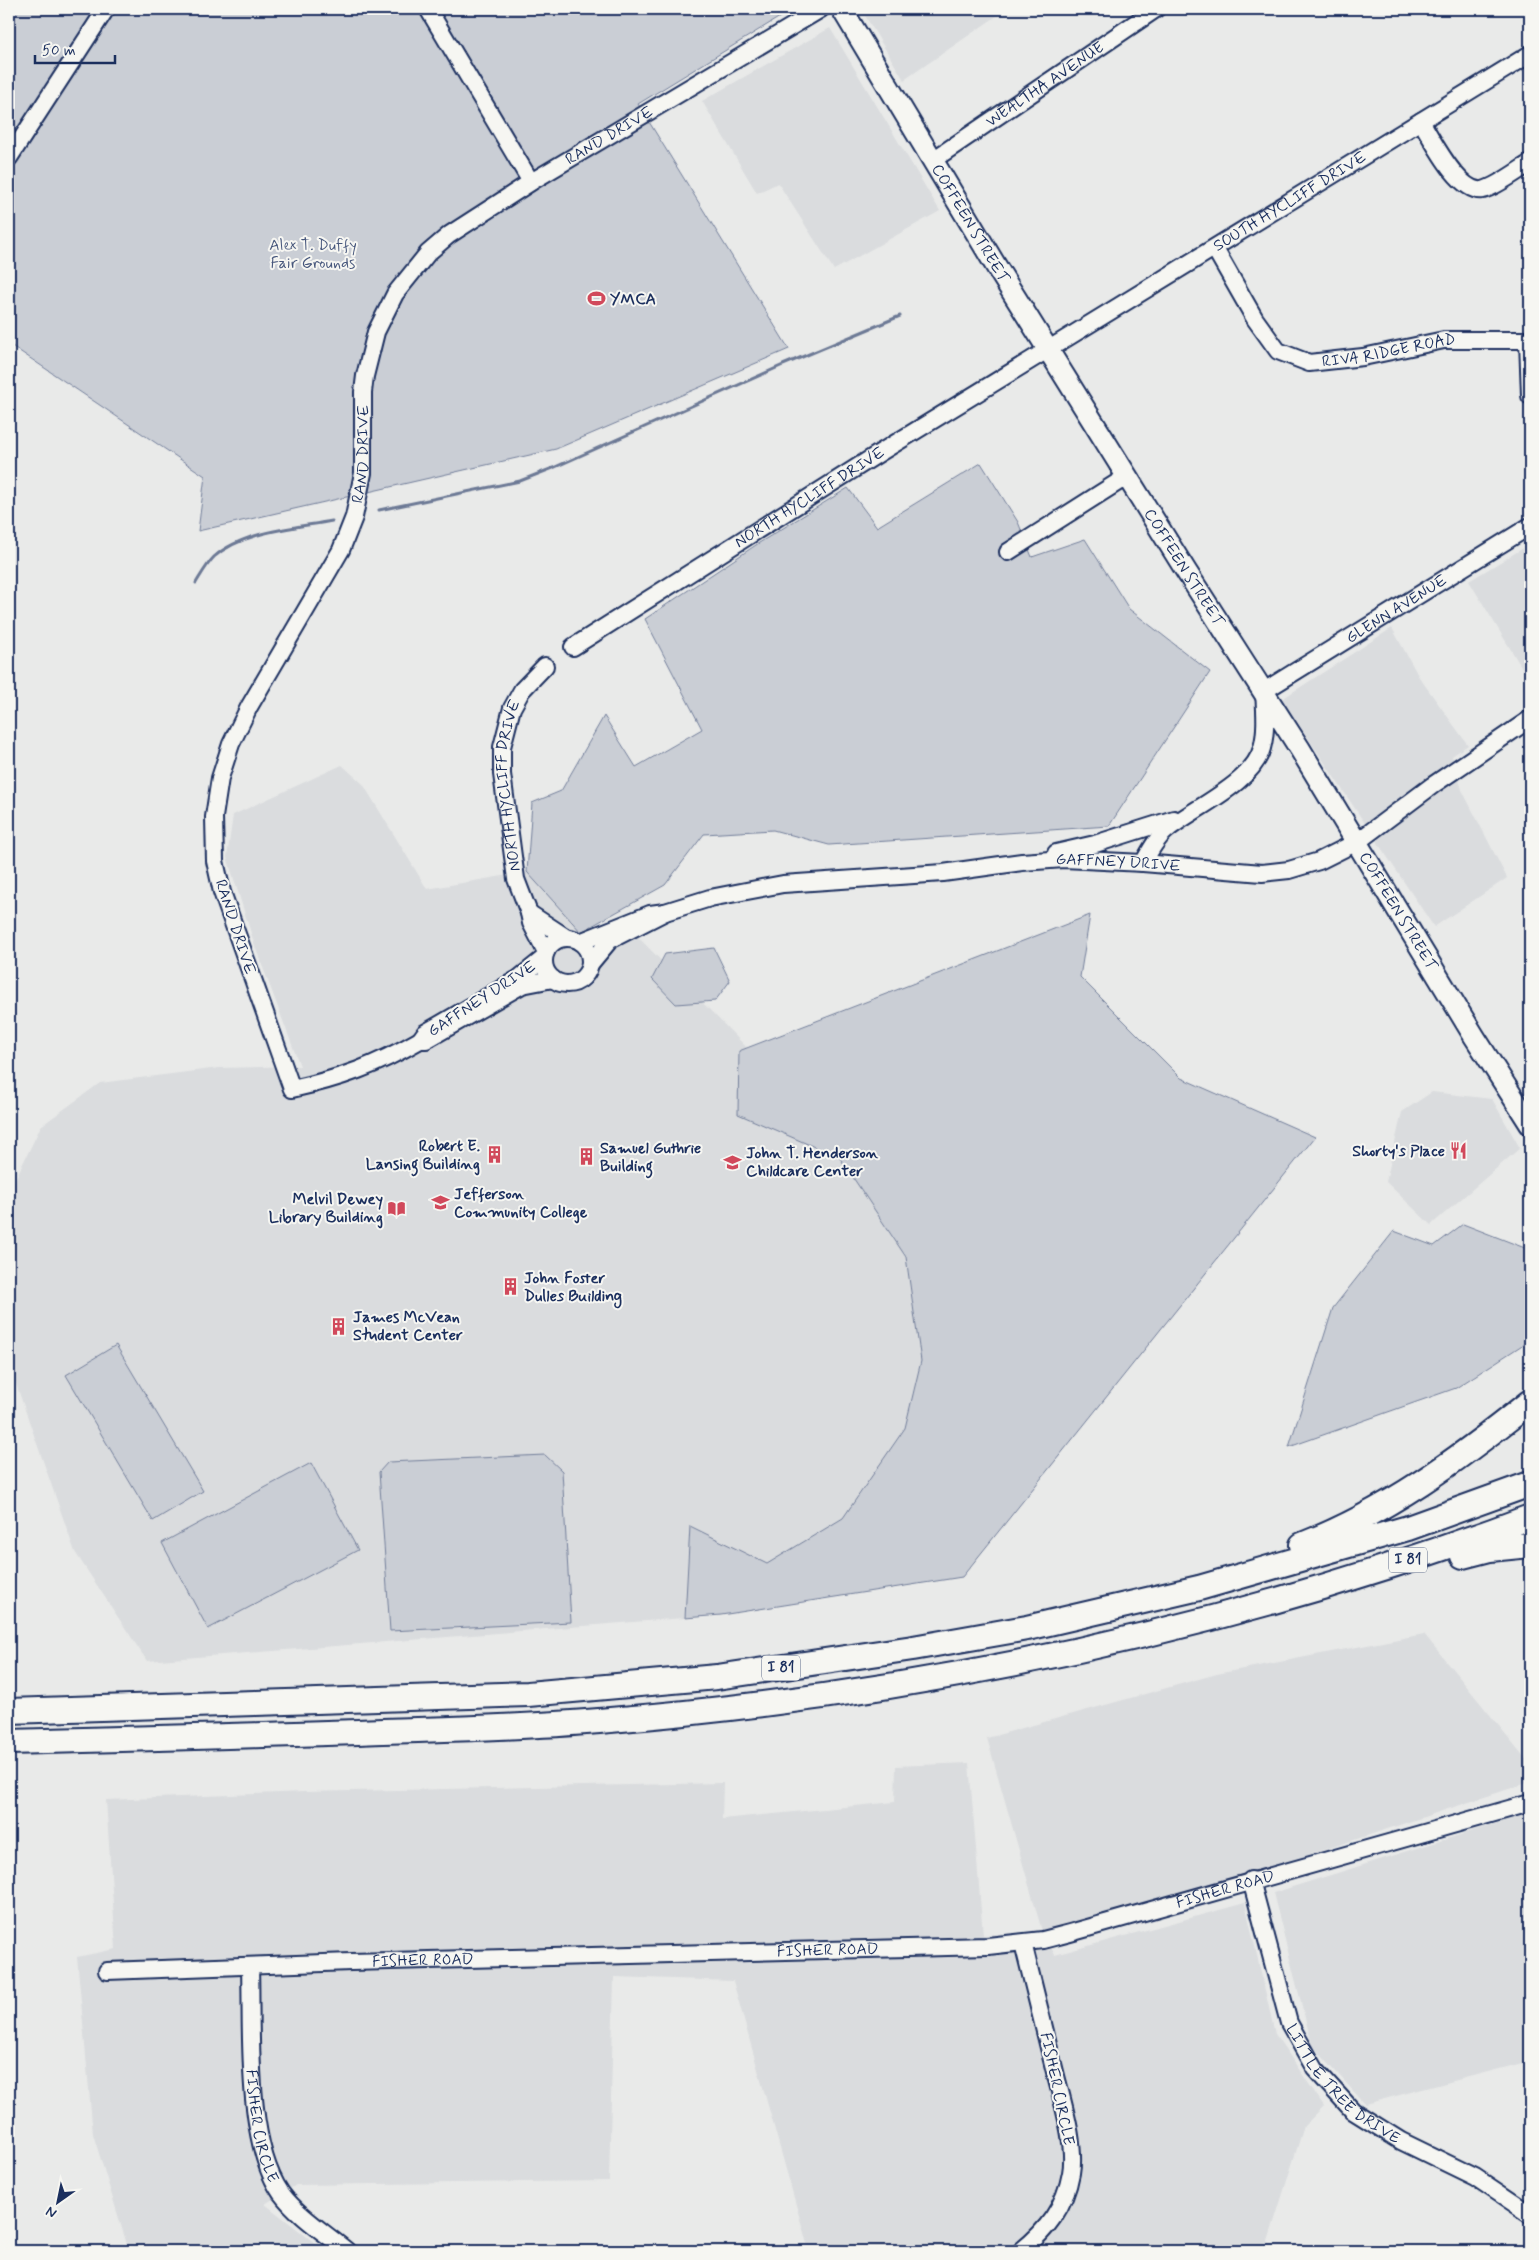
<svg xmlns="http://www.w3.org/2000/svg" width="1539" height="2260" font-family="Mynerve,sans-serif">
<style>
.built{fill:#dadcde}
.green{fill:#caced5;stroke:#727e9a}
.lines{fill:none;stroke-linecap:round;stroke-linejoin:round}
.stream{stroke:#6c7995;stroke-width:3}
.minor-casing{stroke:#1b2f5e;stroke-width:20}
.major-casing{stroke:#1b2f5e;stroke-width:24}
.highway-casing{stroke:#1b2f5e;stroke-width:28}
.minor{stroke:#f6f6f2;stroke-width:16}
.major{stroke:#f6f6f2;stroke-width:20}
.highway{stroke:#f6f6f2;stroke-width:24}
.labels{text-anchor:middle;dominant-baseline:central;stroke-width:4;stroke-linejoin:round;paint-order:stroke}
.shield{fill:#f6f6f2;stroke:#5d6b8a;stroke-width:1}
.shield-label{font-size:15px;font-weight:bold;fill:#1b2f5e}
.street-label{font-size:16px;fill:#1b2f5e;stroke:#f6f6f2}
.park-label{font-size:16px;fill:#47577c;stroke:#f6f6f2}
.poi-label{font-size:16px;font-weight:bold;fill:#1b2f5e;stroke:#f6f6f2;text-anchor:start}
</style>
<rect width="100%" height="100%" fill="#e9eae9"/>
<filter id="ink" filterUnits="userSpaceOnUse"><feTurbulence type="fractalNoise" baseFrequency=".02" numOctaves="2"/><feDisplacementMap in="SourceGraphic" scale="10" xChannelSelector="R" yChannelSelector="G"/><feConvolveMatrix kernelMatrix="1 2 1 2 8 2 1 2 1" color-interpolation-filters="sRGB"/></filter>
<g filter="url(#ink)">
<path class="built" d="M861,9H1007L904,80Z
M830,28L940,211L834,270L778,183L757,193L702,101Z
M1530,544V681L1469,581Z
M1392,628L1419,677L1468,745L1452,756L1462,790L1507,878L1434,927L1282,699Z
M342,765L363,784L427,889L527,872L581,932L635,934L761,1062L840,1158L906,1257L922,1361L905,1428L843,1519L721,1615L147,1661L75,1552L15,1381L9,1350V1222L13,1184L41,1126L100,1083L219,1068L300,1066L256,949L227,857L233,815Z
M1432,1092L1492,1099L1520,1148L1431,1225L1386,1182L1402,1112Z
M1424,1634L1530,1764V1782L1272,1867L1042,1931L1055,1955L1245,1903L1275,2034L1324,2106L1304,2126L1265,2251H809L733,1981L614,1977L609,2181L296,2185L265,2204L325,2251H129L93,2134L77,1957L116,1949L106,1800L304,1792L723,1783L722,1819L895,1802L896,1766L969,1763L983,1935L1042,1931L987,1738L1217,1674Z
M1530,1813V2061L1365,2104L1312,2045L1273,1893Z"/>
<path class="green" d="M9,9H793L638,104L789,349L556,449L198,531L205,476L9,344Z
M981,463L1018,522L1032,557L1085,539L1129,609L1210,672L1109,826L829,845L773,830L704,834L665,885L581,932L527,872L532,803L561,791L604,716L636,767L702,729L645,619L759,543L848,488L877,527Z
M1090,915L1080,977L1181,1078L1315,1137L962,1577L721,1615L685,1618L690,1526L767,1564L843,1518L905,1428L921,1361L906,1257L840,1158L738,1114L739,1051Z
M714,948L730,981L715,1001L676,1004L652,979L665,954Z
M1463,1224L1530,1250V1340L1456,1388L1289,1447L1333,1308L1394,1231L1434,1246Z
M116,1345L203,1491L153,1521L66,1375Z
M545,1455L562,1471L571,1622L390,1631L379,1472L388,1462Z
M311,1463L358,1550L208,1629L162,1543Z"/>
<g class="lines">
<path class="stream" d="M379,510L520,481L553,468L783,365L900,316
M196,583C201,575 207,564 214,557C243,531 295,528 332,521"/>
<defs>
<g id="minor">
<path d="M428,9L531,182"/>
<path d="M1421,121C1432,139 1459,194 1483,190C1496,187 1519,170 1530,163"/>
<path d="M9,158L106,9"/>
<path id="s1" d="M933,160L1156,9"/>
<path id="s2" d="M1215,249L1255,319L1278,351L1309,363L1363,357L1444,340H1530"/>
<path d="M1528,341L1530,396"/>
<path d="M1008,552L1126,477"/>
<path id="s3" d="M573,647L881,452L1530,54"/>
<path d="M1056,853L1095,844L1174,819"/>
<path id="s4" d="M1143,863C1150,851 1157,837 1168,829C1194,808 1253,783 1262,748C1267,730 1265,710 1264,691L1530,526"/>
<path id="s5" d="M665,912L710,898L783,884L943,873L1022,862L1064,859L1143,863L1262,873L1289,870L1319,861L1357,842L1433,785L1530,719"/>
<path id="s6" d="M529,913L516,879L502,774V747L512,708L522,690L545,666"/>
<circle cx="567" cy="961" r="23"/>
<path d="M580,942L650,914L665,912L610,940L590,964"/>
<path d="M546,952L531,923L529,913L567,938"/>
<path d="M544,958L518,979L425,1033L420,1040H426L522,985L553,979"/>
<path id="s7" d="M420,1040C375,1066 342,1078 292,1089L222,892L215,861L214,817L220,778L231,744L249,707L341,550L354,517L363,473V392L365,376L376,332L395,294L428,253L449,235L531,182L821,9"/>
<path id="s8" d="M1251,1880L1289,2023L1315,2069L1353,2111L1401,2141L1475,2177L1530,2214"/>
<path id="s9" d="M250,1967C252,2030 245,2141 281,2193C298,2216 325,2233 347,2251"/>
<path id="s10" d="M107,1971L351,1962L988,1946L1043,1940L1070,1933L1530,1803"/>
<path d="M1021,2251C1047,2230 1065,2207 1071,2173C1076,2145 1063,2104 1056,2076C1045,2031 1034,1987 1023,1943"/>
</g>
<g id="major">
<path id="s11" d="M842,9L999,271L1186,571L1300,749L1474,1036L1530,1124"/>
</g>
<path id="highway" d="M1302,1545C1387,1512 1459,1459 1530,1402
M1463,1556L1490,1549L1530,1545
M9,1711L528,1694L717,1677L913,1648L1027,1628L1199,1588L1408,1528L1530,1484
M9,1742C125,1739 242,1736 358,1732C439,1729 519,1728 599,1721C917,1695 1232,1629 1530,1517"/>
</defs>
<use href="#minor" class="minor-casing"/>
<use href="#major" class="major-casing"/>
<use href="#highway" class="highway-casing"/>
<use href="#minor" class="minor"/>
<use href="#major" class="major"/>
<use href="#highway" class="highway"/>
</g>
</g>
<defs>
<symbol id="stadium-bare" viewBox="-9 -9 18 18"><path d="M0-5a6.5 5 0 1 0 0 10a6.5 5 0 1 0 0-10ZM-3.5-1.8h7v3.6h-7Z" fill="#d1495b" stroke="#f6f6f2" stroke-width="2.5" paint-order="stroke"/></symbol>
<symbol id="restaurant-bare" viewBox="-9 -9 18 18"><path d="M-5-6h1v4h1v-4h1v4h1v-4h1v5L-1.5 .5V6h-2V.5L-5-1ZM5-6V6H3V1.5H1.5Q1.5-4 5-6Z" fill="#d1495b" stroke="#f6f6f2" stroke-width="2.5" paint-order="stroke"/></symbol>
<symbol id="building-bare" viewBox="-9 -9 18 18"><path d="M-4-6H4V6H1V3H-1V6H-4ZM-2.5-4.3h1.7v1.8h-1.7ZM.8-4.3h1.7v1.8H.8ZM-2.5-1h1.7V.8h-1.7ZM.8-1h1.7V.8H.8Z" fill="#d1495b" stroke="#f6f6f2" stroke-width="2.5" paint-order="stroke"/></symbol>
<symbol id="school-bare" viewBox="-9 -9 18 18"><path d="M0-5L7-2L0 1L-7-2ZM-4 1L0 2.5L4 1V4Q0 6-4 4Z" fill="#d1495b" stroke="#f6f6f2" stroke-width="2.5" paint-order="stroke"/></symbol>
<symbol id="university-bare" viewBox="-9 -9 18 18"><path d="M0-5L7-2L0 1L-7-2ZM-4 1L0 2.5L4 1V4Q0 6-4 4Z" fill="#d1495b" stroke="#f6f6f2" stroke-width="2.5" paint-order="stroke"/></symbol>
<symbol id="library-bare" viewBox="-9 -9 18 18"><path d="M-6-4Q-3-5.5-.7-3.5V5Q-3 3-6 4ZM6-4Q3-5.5 .7-3.5V5Q3 3 6 4Z" fill="#d1495b" stroke="#f6f6f2" stroke-width="2.5" paint-order="stroke"/></symbol>
</defs>
<g fill-rule="evenodd">
<use href="#stadium-bare" x="584" y="286" width="25" height="25"/>
<use href="#restaurant-bare" x="1446" y="1138" width="25" height="25"/>
<use href="#building-bare" x="482" y="1142" width="25" height="25"/>
<use href="#building-bare" x="574" y="1144" width="25" height="25"/>
<use href="#school-bare" x="720" y="1150" width="25" height="25"/>
<use href="#university-bare" x="428" y="1190" width="25" height="25"/>
<use href="#library-bare" x="384" y="1196" width="25" height="25"/>
<use href="#building-bare" x="498" y="1274" width="25" height="25"/>
<use href="#building-bare" x="326" y="1314" width="25" height="25"/>
</g>
<g class="labels">
<g class="shield">
<rect x="1389" y="1547.5" width="38" height="25" rx="4"/>
<rect x="762" y="1655.5" width="38" height="25" rx="4"/>
</g>
<g class="shield-label">
<text x="1408" y="1560">I 81</text>
<text x="781" y="1668">I 81</text>
</g>
<g class="street-label">
<text stroke="none"><textPath href="#s1" startOffset="135">WEALTHA AVENUE</textPath></text>
<text stroke="none"><textPath href="#s7" startOffset="1255">RAND DRIVE</textPath></text>
<text stroke="none"><textPath href="#s3" startOffset="844">SOUTH HYCLIFF DRIVE</textPath></text>
<text stroke="none"><textPath href="#s11" startOffset="250">COFFEEN STREET</textPath></text>
<text stroke="none"><textPath href="#s2" startOffset="234">RIVA RIDGE ROAD</textPath></text>
<text stroke="none"><textPath href="#s7" startOffset="820">RAND DRIVE</textPath></text>
<text stroke="none"><textPath href="#s3" startOffset="280">NORTH HYCLIFF DRIVE</textPath></text>
<text stroke="none"><textPath href="#s11" startOffset="655">COFFEEN STREET</textPath></text>
<text stroke="none"><textPath href="#s4" startOffset="382">GLENN AVENUE</textPath></text>
<text stroke="none"><textPath href="#s6" startOffset="131">NORTH HYCLIFF DRIVE</textPath></text>
<text stroke="none"><textPath href="#s5" startOffset="458">GAFFNEY DRIVE</textPath></text>
<text stroke="none"><textPath href="#s11" startOffset="1060">COFFEEN STREET</textPath></text>
<text transform="translate(235 927) rotate(72)">RAND DRIVE</text>
<text transform="translate(482 999) rotate(-33)">GAFFNEY DRIVE</text>
<text stroke="none"><textPath href="#s10" startOffset="1126">FISHER ROAD</textPath></text>
<text stroke="none"><textPath href="#s10" startOffset="721">FISHER ROAD</textPath></text>
<text stroke="none"><textPath href="#s10" startOffset="316">FISHER ROAD</textPath></text>
<text stroke="none"><textPath href="#s8" startOffset="231">LITTLE TREE DRIVE</textPath></text>
<text transform="translate(1057 2089) rotate(78)">FISHER CIRCLE</text>
<text stroke="none"><textPath href="#s9" startOffset="160">FISHER CIRCLE</textPath></text>
</g>
<g class="park-label">
<text x="313" y="245">Alex T. Duffy<tspan x="313" dy="18">Fair Grounds</tspan></text>
</g>
<g class="poi-label">
<text x="610" y="299">YMCA</text>
<text x="480" y="1146" text-anchor="end">Robert E.<tspan x="480" dy="18">Lansing Building</tspan></text>
<text x="600" y="1148">Samuel Guthrie<tspan x="600" dy="18">Building</tspan></text>
<text x="1445" y="1151" text-anchor="end">Shorty's Place</text>
<text x="746" y="1153">John T. Henderson<tspan x="746" dy="18">Childcare Center</tspan></text>
<text x="454" y="1194">Jefferson<tspan x="454" dy="18">Community College</tspan></text>
<text x="383" y="1199" text-anchor="end">Melvil Dewey<tspan x="383" dy="18">Library Building</tspan></text>
<text x="524" y="1278">John Foster<tspan x="524" dy="18">Dulles Building</tspan></text>
<text x="353" y="1317">James McVean<tspan x="353" dy="18">Student Center</tspan></text>
</g>
</g>
<rect width="1539" height="2260" fill="none" stroke="#f6f6f2" stroke-width="30"/>
<rect x="15" y="15" width="1509" height="2230" fill="none" stroke="#1b2f5e" stroke-width="2" filter="url(#ink)"/>
<g transform="translate(58 2202) rotate(213)" stroke="#f6f6f2" stroke-width="4" paint-order="stroke">
<path d="M0-4L9 19L0 12L-9 19Z" fill="#1b2f5e"/>
<text y="-8" font-size="14" font-weight="bold" text-anchor="middle" fill="#1b2f5e">N</text>
</g>
<path d="M35 55v8h80v-8" fill="none" stroke="#1b2f5e" stroke-width="2.5"/>
<text x="42" y="55" font-size="15" fill="#1b2f5e" stroke="#f6f6f2" stroke-width="4" paint-order="stroke">50 m</text>
</svg>
